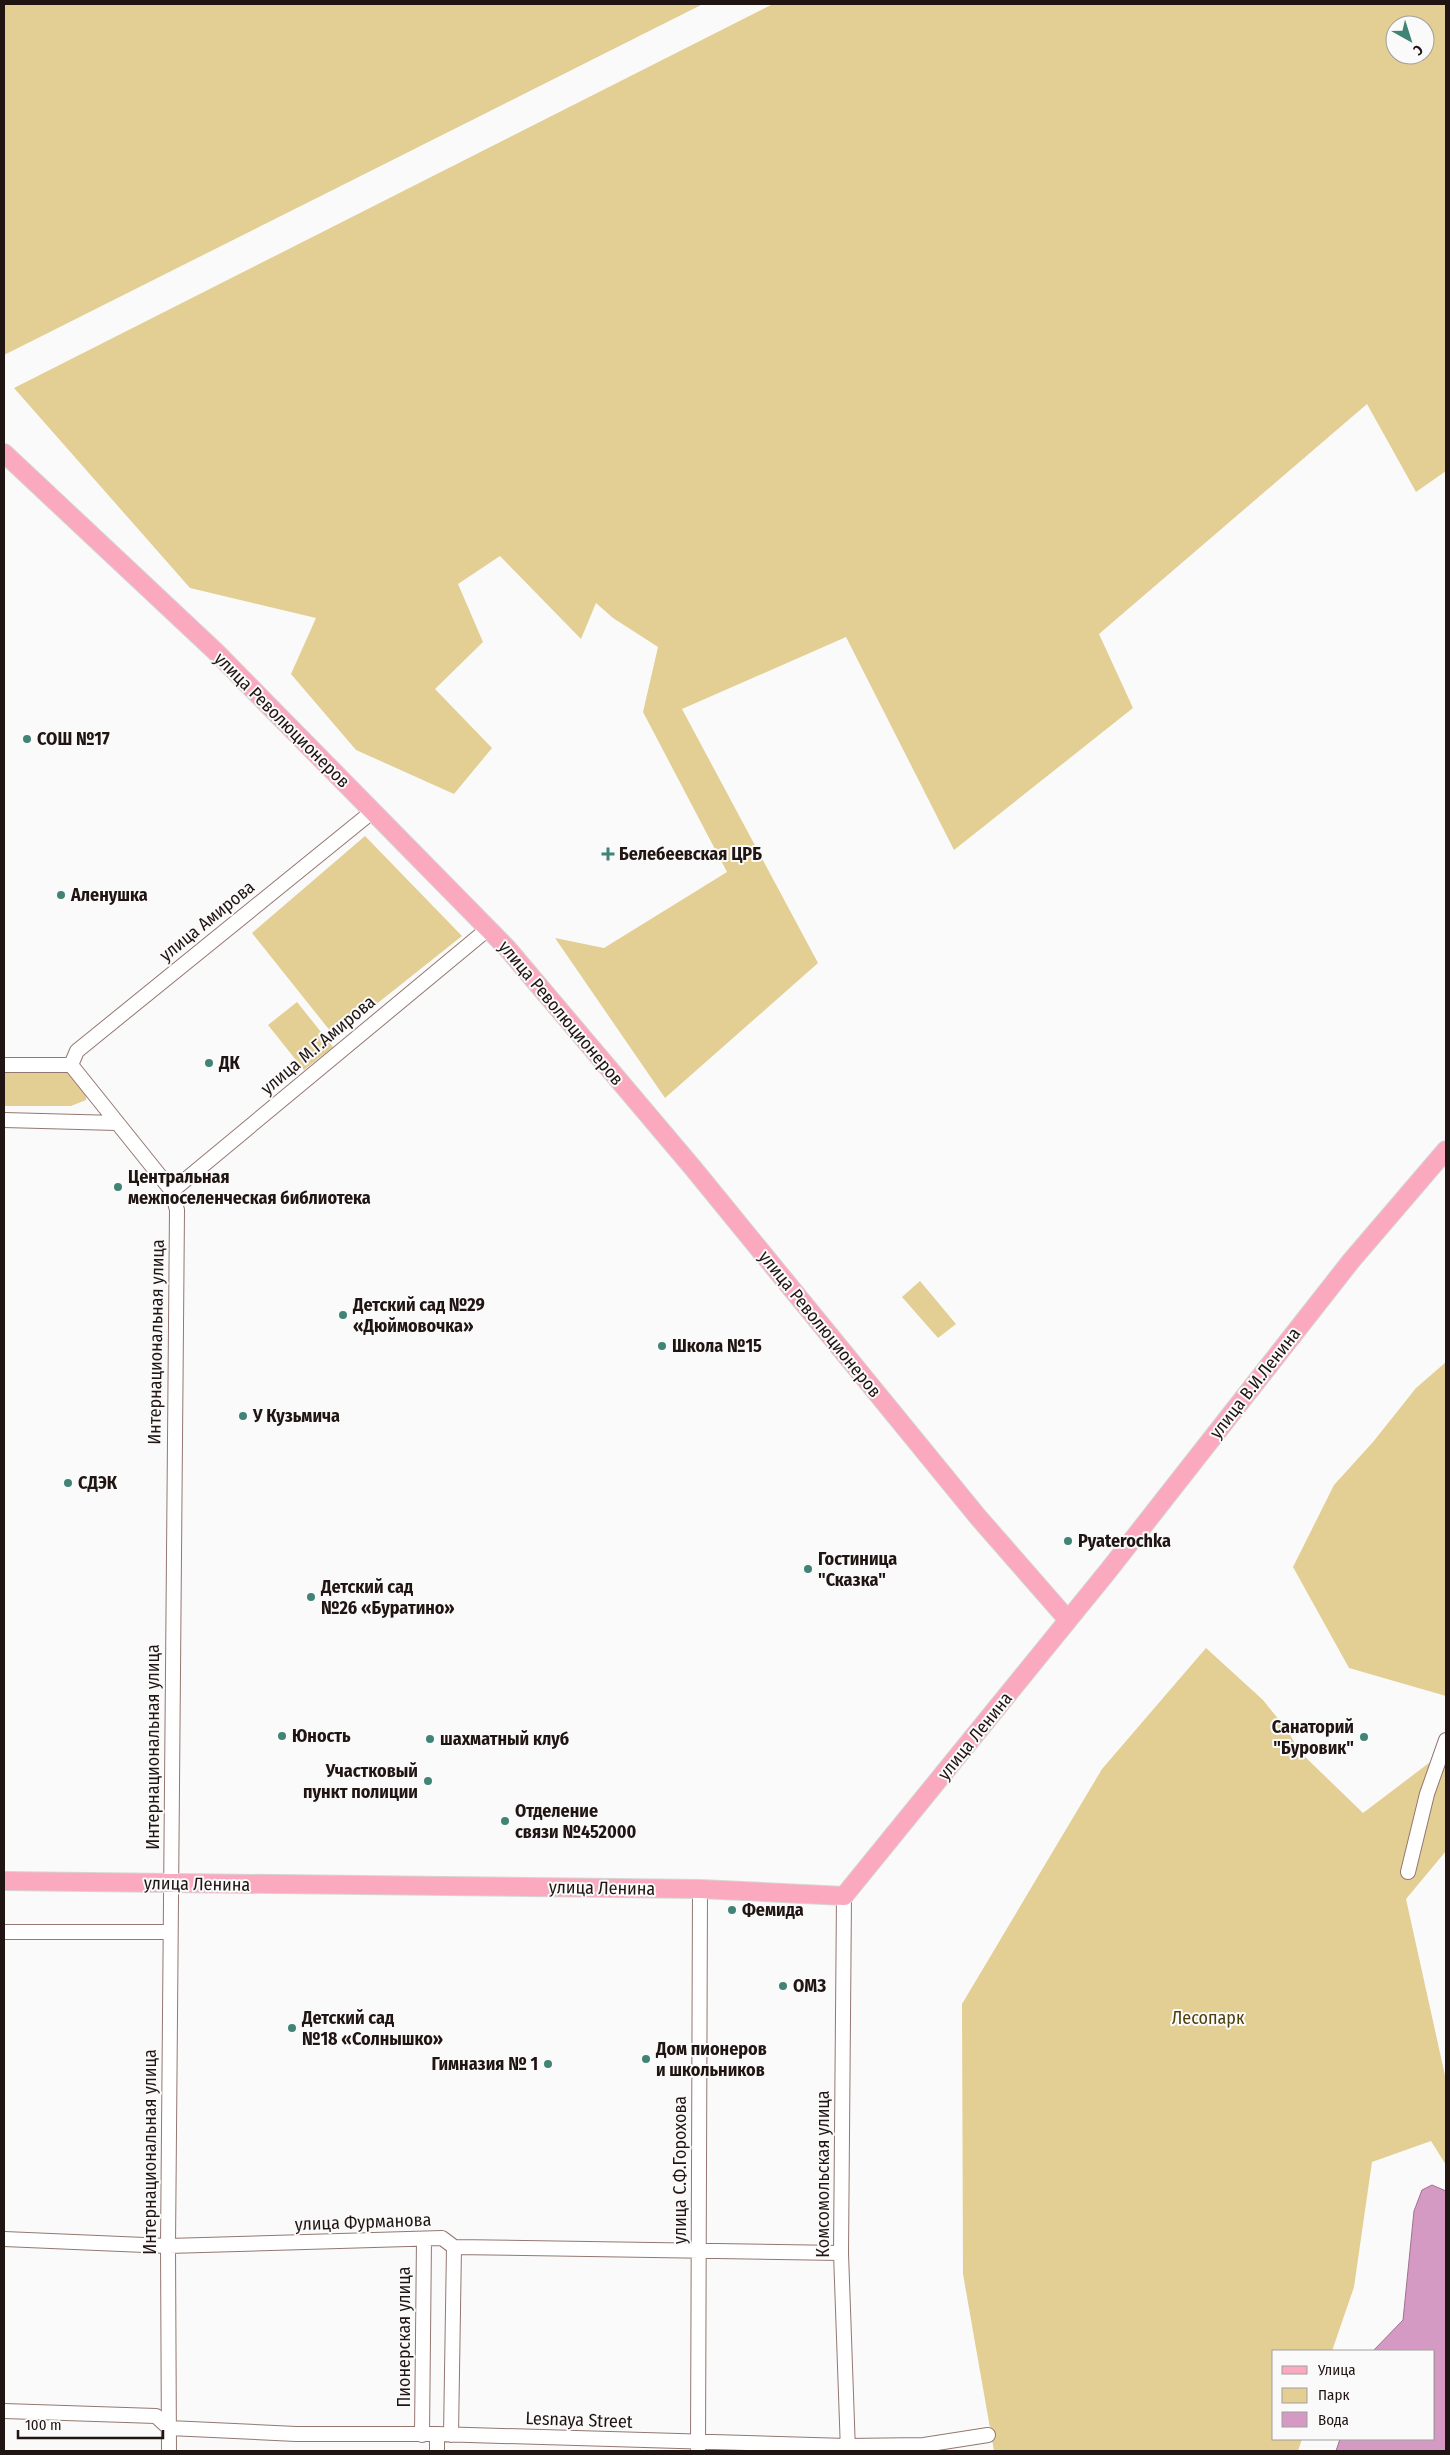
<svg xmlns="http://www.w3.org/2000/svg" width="1450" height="2455" font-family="'Fira Sans Condensed',sans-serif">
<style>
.green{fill:#e3cf93;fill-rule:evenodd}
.water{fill:#d49ac4;stroke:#9e728f}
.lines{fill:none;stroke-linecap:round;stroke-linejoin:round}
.minor-casing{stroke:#947770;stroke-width:16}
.major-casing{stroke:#d7d5d4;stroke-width:20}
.minor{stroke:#fff;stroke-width:14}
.major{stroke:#faa9bf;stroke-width:18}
.poi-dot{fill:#418374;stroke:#fafafa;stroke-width:2}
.labels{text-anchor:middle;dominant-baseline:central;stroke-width:4;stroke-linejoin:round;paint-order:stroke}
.street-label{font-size:18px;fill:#201512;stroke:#fafafa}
.poi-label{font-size:18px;font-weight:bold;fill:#201512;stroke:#fafafa;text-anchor:start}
.park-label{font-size:18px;fill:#4f3f08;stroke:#fafafa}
</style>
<rect width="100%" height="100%" fill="#fafafa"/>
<path class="green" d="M4,4H703L4,355Z
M773,4H1446V471L1416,492L1367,404L1099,634L1133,708L954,850L846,637L682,709L818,963L665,1098L555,938L604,948L727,872L643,712L658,647L613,618L596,603L581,639L500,556L458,584L483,642L435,689L492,748L454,794L356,750L291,674L316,618L190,588L14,388ZM1395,25H1425V55H1395Z
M365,836L462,936L335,1037L252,933Z
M297,1002L333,1047L304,1070L268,1025Z
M4,1071H71L87,1084L86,1100L71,1106H4Z
M920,1281L956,1324L938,1338L902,1297Z
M1446,1362V1696L1349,1668L1293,1567L1334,1485L1373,1442L1416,1388Z
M1206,1648L1263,1700L1288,1731L1299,1751L1363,1813L1446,1750V1851L1406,1899L1446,2080V2165L1431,2141L1372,2162L1354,2287L1332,2351H1274V2439H1302L1298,2451H994L963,2274L962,2004L1102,1769Z"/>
<path class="water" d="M1432,2185L1446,2191V2451H1336L1340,2439H1434V2351H1373L1403,2320L1414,2211L1422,2190Z"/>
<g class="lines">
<defs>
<path id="minor" d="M4,1065H71
M71,1065L172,1191L177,1210L168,2246L169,2451
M71,1065L77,1051L373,811
M4,1120L117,1123
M172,1191L489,928
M1408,1872L1427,1794L1446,1740
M844,1896L841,2253L848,2451
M4,1932H170
M4,2239L168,2246L442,2238L454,2247L841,2253
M4,2411L156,2416L169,2428L296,2434H437L847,2446L924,2445L988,2435
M422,2435L424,2239
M451,2435L454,2247
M698,2450L700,1889
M437,2451V2434"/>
<path id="major" d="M4,453L216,652L507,948L693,1168L978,1517L1068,1620
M4,1881L700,1889L844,1896L1108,1571L1351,1261L1446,1150"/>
</defs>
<use href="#minor" class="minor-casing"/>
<use href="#major" class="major-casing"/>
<use href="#minor" class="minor"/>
<use href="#major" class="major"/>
</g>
<g class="poi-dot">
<circle cx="27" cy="739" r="5"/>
<path d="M605.5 846.5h5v5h5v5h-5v5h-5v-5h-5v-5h5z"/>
<circle cx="61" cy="895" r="5"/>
<circle cx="209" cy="1063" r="5"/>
<circle cx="118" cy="1187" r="5"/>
<circle cx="343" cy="1315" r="5"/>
<circle cx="662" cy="1346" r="5"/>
<circle cx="243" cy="1416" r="5"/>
<circle cx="68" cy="1483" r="5"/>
<circle cx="1068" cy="1541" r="5"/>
<circle cx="808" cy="1569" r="5"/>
<circle cx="311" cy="1597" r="5"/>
<circle cx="282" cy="1736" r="5"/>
<circle cx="1364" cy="1737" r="5"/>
<circle cx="430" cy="1739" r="5"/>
<circle cx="428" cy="1781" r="5"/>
<circle cx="505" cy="1821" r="5"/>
<circle cx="732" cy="1910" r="5"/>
<circle cx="783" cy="1986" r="5"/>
<circle cx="292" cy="2028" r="5"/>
<circle cx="646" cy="2059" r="5"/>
<circle cx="548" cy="2064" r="5"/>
</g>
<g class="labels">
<g class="street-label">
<text transform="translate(282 720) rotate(45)">улица Революционеров</text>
<text transform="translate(207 921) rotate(-39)">улица Амирова</text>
<text transform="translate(561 1013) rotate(50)">улица Революционеров</text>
<text transform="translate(318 1045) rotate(-40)">улица М.Г.Амирова</text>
<text transform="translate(820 1324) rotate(51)">улица Революционеров</text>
<text transform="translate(156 1342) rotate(-89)">Интернациональная улица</text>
<text transform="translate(1255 1383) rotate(-52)">улица В.И.Ленина</text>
<text transform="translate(975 1736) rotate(-51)">улица Ленина</text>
<text transform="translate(153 1747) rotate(-90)">Интернациональная улица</text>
<text transform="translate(197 1884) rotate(1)">улица Ленина</text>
<text transform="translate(602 1888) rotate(1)">улица Ленина</text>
<text transform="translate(150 2152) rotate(-90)">Интернациональная улица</text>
<text transform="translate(680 2170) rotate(-90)">улица С.Ф.Горохова</text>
<text transform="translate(823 2174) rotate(-90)">Комсомольская улица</text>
<text transform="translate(363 2222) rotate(-2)">улица Фурманова</text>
<text transform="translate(404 2337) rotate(-90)">Пионерская улица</text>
<text transform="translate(579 2420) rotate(2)">Lesnaya Street</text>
</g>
<g class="poi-label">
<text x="37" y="739">СОШ №17</text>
<text x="619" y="854">Белебеевская ЦРБ</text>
<text x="71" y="895">Аленушка</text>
<text x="219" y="1063">ДК</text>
<text x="128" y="1177">Центральная<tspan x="128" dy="21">межпоселенческая библиотека</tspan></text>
<text x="353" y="1305">Детский сад №29<tspan x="353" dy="21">«Дюймовочка»</tspan></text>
<text x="672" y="1346">Школа №15</text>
<text x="253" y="1416">У Кузьмича</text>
<text x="78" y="1483">СДЭК</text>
<text x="1078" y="1541">Pyaterochka</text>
<text x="818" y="1559">Гостиница<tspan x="818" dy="21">"Сказка"</tspan></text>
<text x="321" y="1587">Детский сад<tspan x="321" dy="21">№26 «Буратино»</tspan></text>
<text x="1354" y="1727" text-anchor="end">Санаторий<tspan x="1354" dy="21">"Буровик"</tspan></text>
<text x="292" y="1736">Юность</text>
<text x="440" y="1739">шахматный клуб</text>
<text x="418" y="1771" text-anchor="end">Участковый<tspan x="418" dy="21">пункт полиции</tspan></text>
<text x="515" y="1811">Отделение<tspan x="515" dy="21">связи №452000</tspan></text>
<text x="742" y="1910">Фемида</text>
<text x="793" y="1986">ОМЗ</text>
<text x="302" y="2018">Детский сад<tspan x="302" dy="21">№18 «Солнышко»</tspan></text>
<text x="656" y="2049">Дом пионеров<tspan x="656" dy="21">и школьников</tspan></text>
<text x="538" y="2064" text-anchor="end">Гимназия № 1</text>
</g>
<g class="park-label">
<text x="1208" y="2018">Лесопарк</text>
</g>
</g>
<rect width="1450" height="2455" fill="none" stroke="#201512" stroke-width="10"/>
<rect x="1272" y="2350" width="162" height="90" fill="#fafafa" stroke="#a39e9d"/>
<rect x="1282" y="2366" width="25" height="8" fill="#faa9bf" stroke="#a39e9d"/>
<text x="1318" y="2375" font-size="15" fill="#201512">Улица</text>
<rect x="1282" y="2388" width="25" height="15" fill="#e3cf93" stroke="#a39e9d"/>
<text x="1318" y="2400" font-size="15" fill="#201512">Парк</text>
<rect x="1282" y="2412" width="25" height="15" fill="#d49ac4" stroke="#a39e9d"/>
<text x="1318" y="2425" font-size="15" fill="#201512">Вода</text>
<g transform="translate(1410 40) rotate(141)"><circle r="24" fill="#fafafa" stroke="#a39e9d"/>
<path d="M0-4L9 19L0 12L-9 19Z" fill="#418374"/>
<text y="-8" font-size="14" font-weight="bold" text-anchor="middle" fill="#201512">С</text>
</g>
<path d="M18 2430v8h145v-8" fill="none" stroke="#201512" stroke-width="2.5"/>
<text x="25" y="2430" font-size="15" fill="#201512" stroke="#fafafa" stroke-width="4" paint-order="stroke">100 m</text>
</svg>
